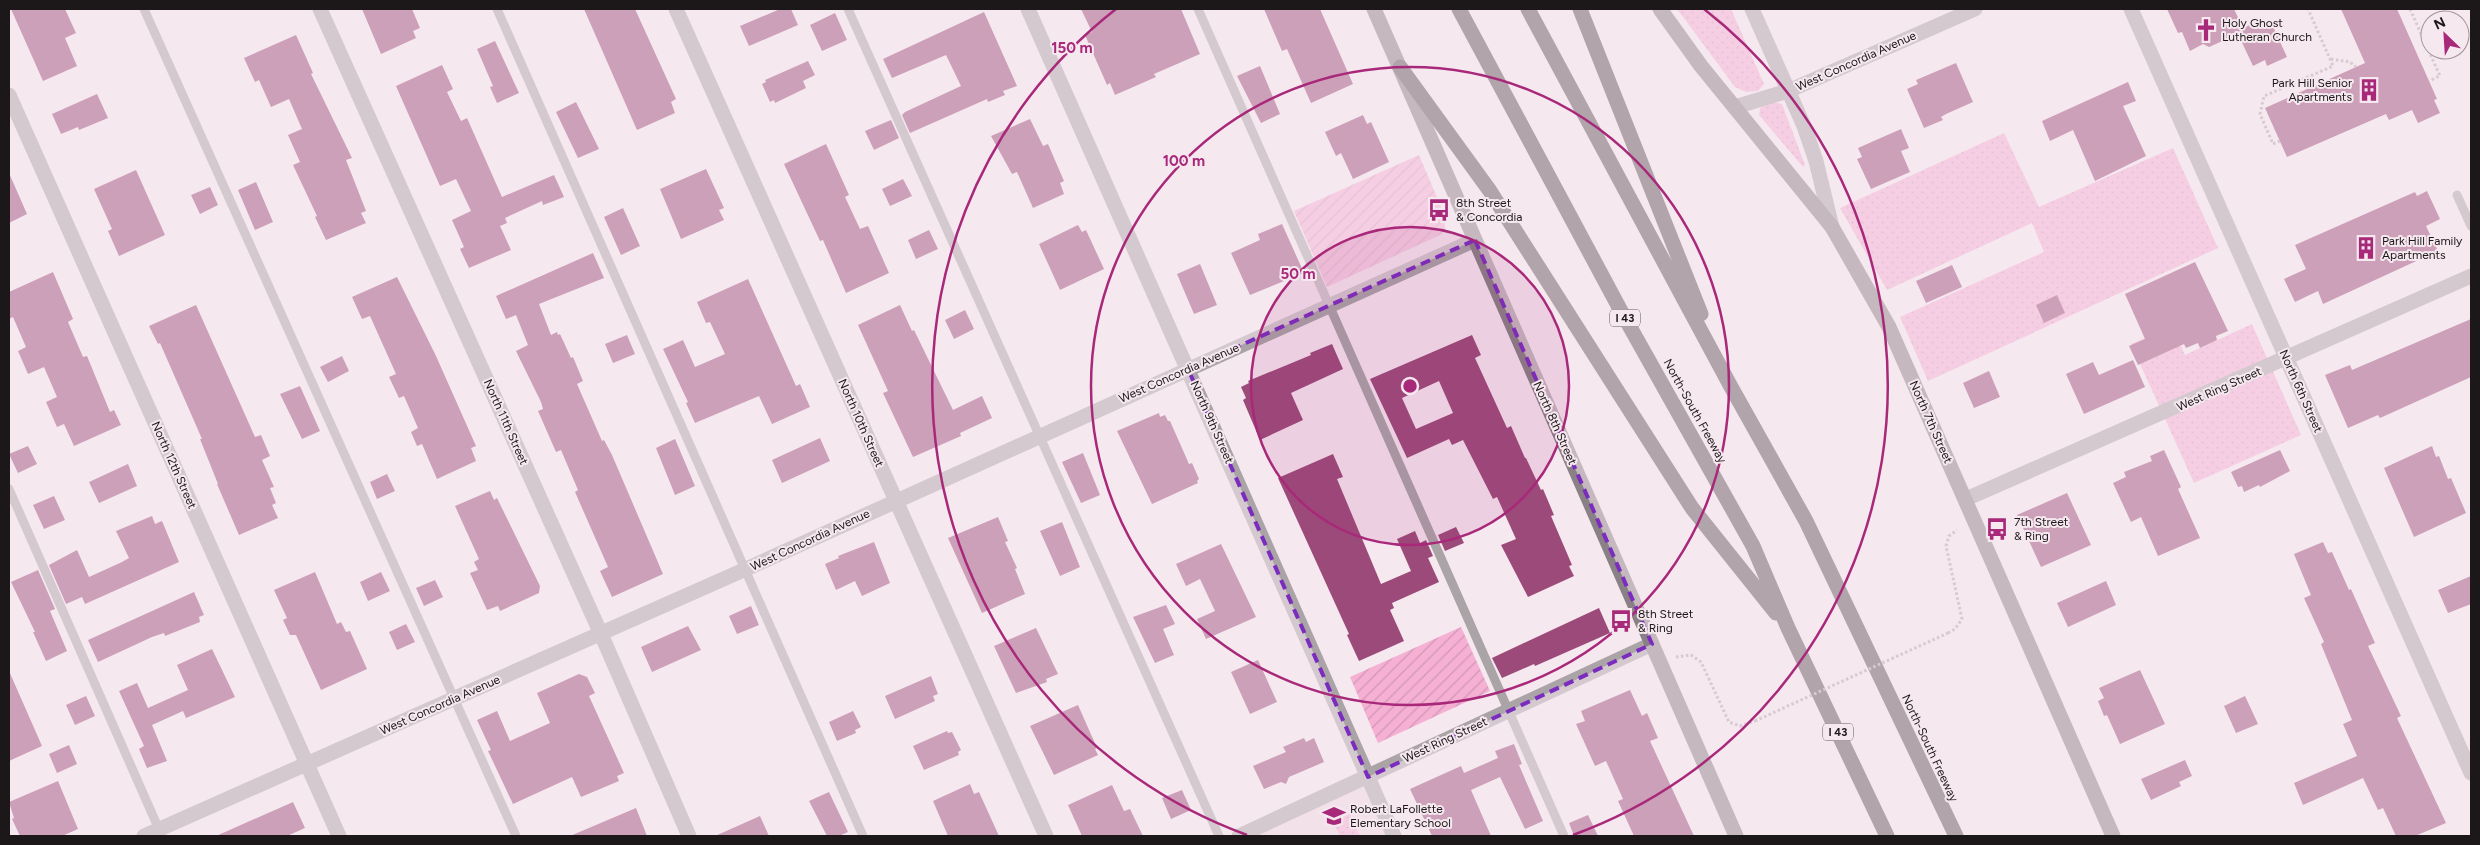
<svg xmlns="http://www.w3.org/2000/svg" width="2480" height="845" font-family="Figtree,sans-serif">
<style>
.built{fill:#eed9e3}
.grass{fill:url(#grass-dots)}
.garden{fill:url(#garden-furrows)}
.building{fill:#9c4a79;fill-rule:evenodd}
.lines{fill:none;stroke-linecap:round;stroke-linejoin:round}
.path{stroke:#b1a6ab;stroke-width:3;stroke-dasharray:2.5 2.5;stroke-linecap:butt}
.lane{stroke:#aaa4a7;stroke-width:9}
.street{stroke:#aaa4a7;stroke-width:15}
.secondary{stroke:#898185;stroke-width:15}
.highway{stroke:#5e5359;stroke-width:15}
.path-bridge{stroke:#b1a6ab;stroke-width:3;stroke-dasharray:2.5 2.5;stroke-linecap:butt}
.marked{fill:none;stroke:#7b2cbf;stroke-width:4;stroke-dasharray:10 6;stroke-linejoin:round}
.ring{fill:none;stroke:#a82979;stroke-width:2.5}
.labels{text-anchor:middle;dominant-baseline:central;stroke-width:4;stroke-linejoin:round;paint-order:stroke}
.shield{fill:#f6e8ef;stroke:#5d5659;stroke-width:1}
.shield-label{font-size:11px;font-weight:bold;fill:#1c1719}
.poi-label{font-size:12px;fill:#1c1719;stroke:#f6e8ef;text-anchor:start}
.street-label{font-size:12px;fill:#1c1719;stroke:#f6e8ef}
.centre{fill:#a82979;stroke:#f6e8ef;stroke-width:2.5}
.ring-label{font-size:15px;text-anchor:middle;font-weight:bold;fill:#a82979;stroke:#f6e8ef;stroke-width:4;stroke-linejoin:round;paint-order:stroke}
</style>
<defs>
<pattern id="grass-dots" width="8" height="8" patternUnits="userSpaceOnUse" patternTransform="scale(1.25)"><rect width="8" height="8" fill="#f5b0d4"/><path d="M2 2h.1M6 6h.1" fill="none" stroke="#d197b5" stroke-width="1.8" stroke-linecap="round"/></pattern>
<pattern id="garden-furrows" width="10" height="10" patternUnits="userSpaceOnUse" patternTransform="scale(1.25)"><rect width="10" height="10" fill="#f5b0d4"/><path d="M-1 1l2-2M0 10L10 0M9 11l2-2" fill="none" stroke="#d197b5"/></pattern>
</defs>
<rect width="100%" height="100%" fill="#f6e8ef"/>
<path class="built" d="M1368,777L1394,836H1239Z"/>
<path class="grass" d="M1677,9H1731L1764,84L1758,91L1746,92L1735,87Z
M1773,102L1782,104L1805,165L1803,167L1759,115L1760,108Z
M2004,133L2039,207L2173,148L2218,248L1928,381L1900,317L2044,252L2032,223L1887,290L1840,208Z
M2252,324L2301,435L2194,483L2131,344L2172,326L2185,355Z
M1350,814L1360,836H1340L1333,822Z"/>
<path class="garden" d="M1419,155L1445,216V230L1440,235L1327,287L1294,211Z
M1461,627L1490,691L1378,743L1350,677Z"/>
<path class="building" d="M11,9H65L76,33L65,38L77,66L43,81Z
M362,9H412L420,28L413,31L416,38L381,54Z
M584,9H635L676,99L671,102L675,113L637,130Z
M780,9H791L798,25L749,46L740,26Z
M1081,9H1181L1200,54L1154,74L1156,77L1115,95L1110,83L1107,85L1085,35L1092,32Z
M1264,9H1320L1353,84L1311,103L1287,49L1282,51Z
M2167,9H2234L2243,28L2259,21L2261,27L2271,22L2287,57L2267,66L2265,60L2253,66L2238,34L2209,47L2203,44L2190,51L2182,32L2178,33Z
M2341,9H2397L2437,99L2434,100L2440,113L2418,123L2412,110L2389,120L2386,114L2287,157L2265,108L2365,63Z
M984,12L1017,86L1003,91L1005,95L988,102L987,99L910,133L902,115L905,112L961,86L946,55L892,78L883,59Z
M835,13L847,40L822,51L810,25Z
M296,35L313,73L311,74L352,158L346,160L366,211L361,213L366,223L326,240L315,217L317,216L293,165L300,162L288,135L302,129L289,99L271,107L259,80L255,82L244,58Z
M495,41L519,93L497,103L490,87L493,86L477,49Z
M808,61L815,75L803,81L806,88L775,103L774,100L770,102L762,84L766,82L765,80Z
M1956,63L1973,102L1946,114L1941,117L1943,120L1924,128L1907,89L1918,84L1916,80Z
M442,65L453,89L447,92L461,121L467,118L502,197L554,175L564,197L543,205L542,201L505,218L507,223L500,226L511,250L469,268L460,249L464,247L452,220L471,211L456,179L440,186L396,86Z
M1260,66L1280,114L1261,123L1237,76Z
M2128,82L2136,101L2123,106L2146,156L2095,181L2073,130L2050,141L2042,121Z
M97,94L108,118L79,130L78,127L61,134L52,114Z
M576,102L599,149L578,158L556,112Z
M1363,115L1367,124L1371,122L1389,162L1353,179L1341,153L1336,156L1325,132Z
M1030,119L1043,146L1048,144L1064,181L1060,183L1064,194L1033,208L1017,172L1012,174L991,136Z
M891,120L899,138L874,150L865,131Z
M1901,129L1909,148L1901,151L1910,172L1871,189L1857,159L1862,157L1858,148Z
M826,144L849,195L845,197L860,229L868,226L889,273L846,293L823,240L820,241L784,164Z
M706,169L724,208L719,210L724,220L681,239L660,189Z
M136,170L165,235L119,256L108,231L112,229L94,189Z
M9,173L27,214L9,223Z
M903,179L912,196L890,206L882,189Z
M256,182L273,222L255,230L238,190Z
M210,187L218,205L200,214L191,195Z
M2427,191L2440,219L2426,226L2438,251L2323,304L2318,291L2295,302L2284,279L2306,269L2295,245L2415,192L2417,196Z
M623,208L640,246L621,255L604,217Z
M1282,224L1304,273L1250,295L1231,253L1260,240L1258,234Z
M1078,225L1082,232L1086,230L1104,269L1060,290L1039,244Z
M929,230L938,249L916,259L908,240Z
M593,253L604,278L539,304L551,335L557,332L558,335L560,334L571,358L573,357L583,381L577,384L602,441L604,440L612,455L663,574L612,597L600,571L608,567L575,492L578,490L561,450L556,452L538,411L543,409L541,402L516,351L528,345L516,315L506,319L496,296Z
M2195,262L2228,331L2216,336L2217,340L2200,348L2198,343L2186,348L2184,344L2138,365L2129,346L2145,339L2125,294Z
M1200,264L1217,305L1194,314L1177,274Z
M1952,265L1962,287L1926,303L1916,281Z
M53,272L73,319L68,322L83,357L87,356L110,412L114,410L121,425L74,446L64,424L57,427L46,402L57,397L44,367L28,374L18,351L26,347L13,317L9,319V292Z
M397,277L436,356L476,446L471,448L476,461L437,479L422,444L417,446L411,432L418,428L404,396L399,398L389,377L396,374L370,316L362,319L352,297Z
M748,279L796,386L800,384L810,407L772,424L759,396L695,423L686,403L688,402L663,349L683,340L695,367L725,354L710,322L706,323L697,302Z
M2057,295L2065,313L2044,323L2036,305Z
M196,305L255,437L261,435L270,456L262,460L274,487L270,488L276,503L272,505L278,518L239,535L217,484H218L200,439H202L160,343L158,344L149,326Z
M900,305L912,331L914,330L953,410L982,396L992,418L960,433L961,436L913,457L883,393L888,391L858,325Z
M965,310L974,329L954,339L945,320Z
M2471,319V377L2380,418L2378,415L2348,428L2325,375L2350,365L2352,370Z
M627,335L635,354L613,363L605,344Z
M1472,335L1481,355L1475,358L1507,428L1511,426L1525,458H1526L1541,490L1543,489L1554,515L1551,516L1572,565L1569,566L1574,576L1528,597L1501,545L1516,539L1497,497L1493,499L1463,440L1452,445L1449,439L1407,458L1370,379ZM1439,381L1453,413L1416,429L1402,398Z
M1332,344L1343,369L1291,393L1303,420L1260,440L1243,400L1246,398L1241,387L1249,383L1248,381L1311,355L1310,353Z
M342,356L349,371L328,382L320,367Z
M2133,360L2145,387L2084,414L2066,374L2093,362L2099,375Z
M1989,371L2000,397L1974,408L1963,383Z
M300,386L320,431L302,439L280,394Z
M1159,413L1160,417L1165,415L1168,421H1170L1189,464L1192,463L1199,479L1197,481L1198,483L1152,504L1117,431Z
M820,438L830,461L782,483L772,460Z
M675,439L695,486L675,495L656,448Z
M28,446L37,464L18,473L9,454Z
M2432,446L2436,457L2439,456L2448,479L2451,478L2466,513L2414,537L2384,468Z
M2164,450L2181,487L2178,489L2200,538L2158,556L2141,517L2131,522L2113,483L2126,477L2124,472L2152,461L2150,456Z
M2280,450L2290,471L2260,487L2259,485L2244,492L2242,486L2238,487L2231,472Z
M1083,453L1100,495L1081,503L1062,462Z
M1333,454L1343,477L1337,479L1381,584L1411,571L1397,539L1415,531L1420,543L1426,540L1433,556L1428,558L1439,582L1392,603L1394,608L1390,610L1404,641L1359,661L1347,635L1349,634L1278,478Z
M128,464L137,486L99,503L89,482Z
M387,474L395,491L377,499L370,482Z
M490,491L494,500L497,498L540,586L539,593L500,611L498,606L487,610L470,573L478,570L474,562L479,559L455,506Z
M2067,493L2091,545L2041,567L2017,515Z
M54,496L65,520L44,529L33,505Z
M152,516L155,524L162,521L179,562L85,604L82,597L66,604L49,565L77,550L89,577L122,562L129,558L116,531Z
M998,517L1008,541L1005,542L1017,568L1015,569L1025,594L982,613L948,538Z
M1062,522L1080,567L1060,576L1040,531Z
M1456,527L1464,543L1445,551L1438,535Z
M874,542L890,583L862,596L855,581L836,590L825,564L839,558L838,556Z
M2323,542L2328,553L2332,552L2349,590L2351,589L2375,643L2368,646L2401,716L2397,718L2446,823L2415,836H2396L2383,808L2378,810L2363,778L2303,805L2294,783L2357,756L2343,724L2352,720L2321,644L2324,642L2304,598L2311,595L2294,554Z
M1221,544L1256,617L1206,639L1197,619L1215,611L1200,579L1186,586L1176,564Z
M38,570L55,609L50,611L67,651L46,661L33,632H35L11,582Z
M315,572L337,624L341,622L346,632L350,631L367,669L321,690L296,635H290L283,620L287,618L274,590Z
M381,572L390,591L368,601L360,582Z
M2471,576V604L2448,613L2438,590Z
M435,580L443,597L424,606L416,588Z
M2106,581L2116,605L2068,627L2057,603Z
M194,592L204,615L199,617L200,622L165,636L164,633L152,637L98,662L88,640Z
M1166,605L1175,624L1163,629L1174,655L1155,663L1133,617Z
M751,606L759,625L737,634L729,616Z
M1599,608L1610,633L1535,666L1534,664L1502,678L1492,658Z
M406,624L415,642L397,650L389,632Z
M688,626L701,650L652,672L641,647Z
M1036,628L1058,674L1046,679L1047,682L1016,693L994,646Z
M212,649L235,697L186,718L183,711L152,725L167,761L147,768L139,749L144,746L119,691L137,683L148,708L188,690L177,665Z
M1258,660L1277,702L1250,714L1231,672Z
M2140,670L2165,724L2120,744L2107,715L2104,716L2098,701L2104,698L2099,688Z
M9,671L42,746L9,761Z
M579,674L587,677L595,693L589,696L624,773L617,776L619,781L581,797L572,777L513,804L488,751L491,750L477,720L497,711L510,741L550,723L537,693Z
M931,676L938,694L933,696L935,701L895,719L885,696Z
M1630,690L1642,716L1647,713L1658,738L1650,741L1694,836H1634L1618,801L1623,799L1606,761L1595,766L1576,724L1585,721L1581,711Z
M86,696L95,716L75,725L66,705Z
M2245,696L2258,724L2236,733L2224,706Z
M1078,705L1097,748L1095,749L1098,755L1054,775L1030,726Z
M853,711L861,727L855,730L856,733L837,741L829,722Z
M947,731L948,733L952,732L961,750L958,752L959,755L924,770L913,746Z
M1304,738L1306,742L1314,738L1324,762L1289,777L1286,784L1281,782L1264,789L1253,766L1286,752L1283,747Z
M1514,744L1522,764L1519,765L1543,821L1525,829L1500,777L1471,790L1491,836H1432L1410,789L1461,766L1464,773L1498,758L1495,751Z
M69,745L77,764L57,773L49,754Z
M2185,760L2192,776L2179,782L2181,786L2151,800L2141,779Z
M58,781L78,829L62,836H20L12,819L14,818L9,802Z
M970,784L974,794L979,792L999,836H948L933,801Z
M1112,785L1124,811L1130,809L1143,836H1082L1068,805Z
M1182,790L1191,810L1171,819L1162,798Z
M829,792L848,832L839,836H827L809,801Z
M293,802L305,828L287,836H216Z
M636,808L647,836H570Z
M1588,815L1598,836H1574L1569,823Z
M760,816L769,836H715Z"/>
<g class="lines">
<path class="path" d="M2410,9L2440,76L2429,81
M2331,59L2350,62L2356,67
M2280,141L2273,144L2260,114L2264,96L2333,66L2308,9
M1948,633L1955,629L1962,619L1946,546L1949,536L1957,530
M1676,657L1691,655L1701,662L1729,722L1740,726L1755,721"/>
<path class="lane" d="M144,9L516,836
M497,9L863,836
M848,9L1219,836
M1198,9L1564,836
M2457,195L2471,226
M9,489L161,834"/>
<path class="street" d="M320,9L601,634L689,836
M676,9L1046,836
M1028,9L1394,836
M1752,9L1804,126L1816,161L1832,227
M2131,9L2471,773
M9,95L339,836
M1735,107L1788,91L1975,9
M1966,499L2471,276
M144,836L746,569L1475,240
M1239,836L1652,644"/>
<path class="secondary" d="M1374,9L1736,836
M1660,9L1701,66L1832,227L1889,327L2113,836"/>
<path class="highway" d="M1459,9L1621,311L1753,546L1788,628L1887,836
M1528,9L1730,385L1806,521L1956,836
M1580,9L1701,314
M1400,67L1490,191L1692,508L1776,613"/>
<path class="path-bridge" d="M1755,721L1948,633"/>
</g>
<path d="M0 0H2480V845H0ZM1475,240L1652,644L1368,777L1188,369Z" fill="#f6e8ef" fill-opacity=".55" fill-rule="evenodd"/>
<path class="marked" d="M1475,240L1652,644L1368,777L1188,369Z"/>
<circle cx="1410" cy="386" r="159" fill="#a82979" fill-opacity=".12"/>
<g class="ring">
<circle cx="1410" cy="386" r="159"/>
<circle cx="1410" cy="386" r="319"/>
<path d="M1247 835A478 478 0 0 1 1116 9M1704 9A478 478 0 0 1 1573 835"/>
</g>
<defs>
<symbol id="church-bare" viewBox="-9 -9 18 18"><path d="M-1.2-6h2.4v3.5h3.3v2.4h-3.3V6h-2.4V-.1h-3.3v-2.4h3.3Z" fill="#a82979" stroke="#f6e8ef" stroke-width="2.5" paint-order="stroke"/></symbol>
<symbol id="building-bare" viewBox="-9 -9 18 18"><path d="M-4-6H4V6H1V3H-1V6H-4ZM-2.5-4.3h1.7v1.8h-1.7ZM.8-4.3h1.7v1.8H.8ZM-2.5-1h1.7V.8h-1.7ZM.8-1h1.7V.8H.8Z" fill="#a82979" stroke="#f6e8ef" stroke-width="2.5" paint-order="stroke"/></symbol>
<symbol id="bus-bare" viewBox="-9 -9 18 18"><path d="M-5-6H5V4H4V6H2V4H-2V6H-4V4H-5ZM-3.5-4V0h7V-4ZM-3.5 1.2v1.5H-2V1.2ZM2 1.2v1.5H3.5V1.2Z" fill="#a82979" stroke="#f6e8ef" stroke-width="2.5" paint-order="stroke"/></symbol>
<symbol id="school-bare" viewBox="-9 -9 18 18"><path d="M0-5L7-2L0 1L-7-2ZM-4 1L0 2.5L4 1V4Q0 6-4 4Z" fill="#a82979" stroke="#f6e8ef" stroke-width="2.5" paint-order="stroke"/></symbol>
</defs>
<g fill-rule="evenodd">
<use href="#church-bare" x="2190" y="14" width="32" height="32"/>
<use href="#building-bare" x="2353" y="74" width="32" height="32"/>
<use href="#bus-bare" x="1423" y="194" width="32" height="32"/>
<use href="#building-bare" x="2350" y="232" width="32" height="32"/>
<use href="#bus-bare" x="1981" y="513" width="32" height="32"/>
<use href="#bus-bare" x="1605" y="605" width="32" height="32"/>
<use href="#school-bare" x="1318" y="800" width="32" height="32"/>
</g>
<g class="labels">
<g class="shield">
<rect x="1610" y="309.5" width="30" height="17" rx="4"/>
<rect x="1823" y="723.5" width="30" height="17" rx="4"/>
</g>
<g class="shield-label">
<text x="1625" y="318">I 43</text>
<text x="1838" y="732">I 43</text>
</g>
<g class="poi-label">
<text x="2222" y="23">Holy Ghost<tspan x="2222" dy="14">Lutheran Church</tspan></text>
<text x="2352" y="83" text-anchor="end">Park Hill Senior<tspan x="2352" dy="14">Apartments</tspan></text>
<text x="1456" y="203">8th Street<tspan x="1456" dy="14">&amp; Concordia</tspan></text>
<text x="2382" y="241">Park Hill Family<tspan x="2382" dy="14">Apartments</tspan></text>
<text x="2014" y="522">7th Street<tspan x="2014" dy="14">&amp; Ring</tspan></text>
<text x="1638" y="614">8th Street<tspan x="1638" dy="14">&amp; Ring</tspan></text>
<text x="1350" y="809">Robert LaFollette<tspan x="1350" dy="14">Elementary School</tspan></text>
</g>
<g class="street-label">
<text transform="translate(1856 61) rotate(-24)">West Concordia Avenue</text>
<text transform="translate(1179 373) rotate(-24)">West Concordia Avenue</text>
<text transform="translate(2219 389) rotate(-24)">West Ring Street</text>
<text transform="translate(2301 391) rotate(66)">North 6th Street</text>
<text transform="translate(1695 411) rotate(61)">North-South Freeway</text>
<text transform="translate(506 422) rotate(66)">North 11th Street</text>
<text transform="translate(1212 422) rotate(66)">North 9th Street</text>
<text transform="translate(1931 422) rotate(66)">North 7th Street</text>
<text transform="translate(861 423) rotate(66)">North 10th Street</text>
<text transform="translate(1555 423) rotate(66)">North 8th Street</text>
<text transform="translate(174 465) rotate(66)">North 12th Street</text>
<text transform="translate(810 540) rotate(-25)">West Concordia Avenue</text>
<text transform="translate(440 705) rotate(-24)">West Concordia Avenue</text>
<text transform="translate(1445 740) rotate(-25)">West Ring Street</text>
<text transform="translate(1930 748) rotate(65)">North-South Freeway</text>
</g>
</g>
<circle cx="1410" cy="386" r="8" class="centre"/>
<g class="ring-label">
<text x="1072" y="53">150 m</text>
<text x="1184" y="166">100 m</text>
<text x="1298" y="279">50 m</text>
</g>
<rect width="2480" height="845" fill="none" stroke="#1c1719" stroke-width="20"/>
<g transform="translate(2445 35) rotate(335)"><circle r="24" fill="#f6e8ef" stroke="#9f9499"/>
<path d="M0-4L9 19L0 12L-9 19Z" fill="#a82979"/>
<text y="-8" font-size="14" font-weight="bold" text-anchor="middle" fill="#1c1719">N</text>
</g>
</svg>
